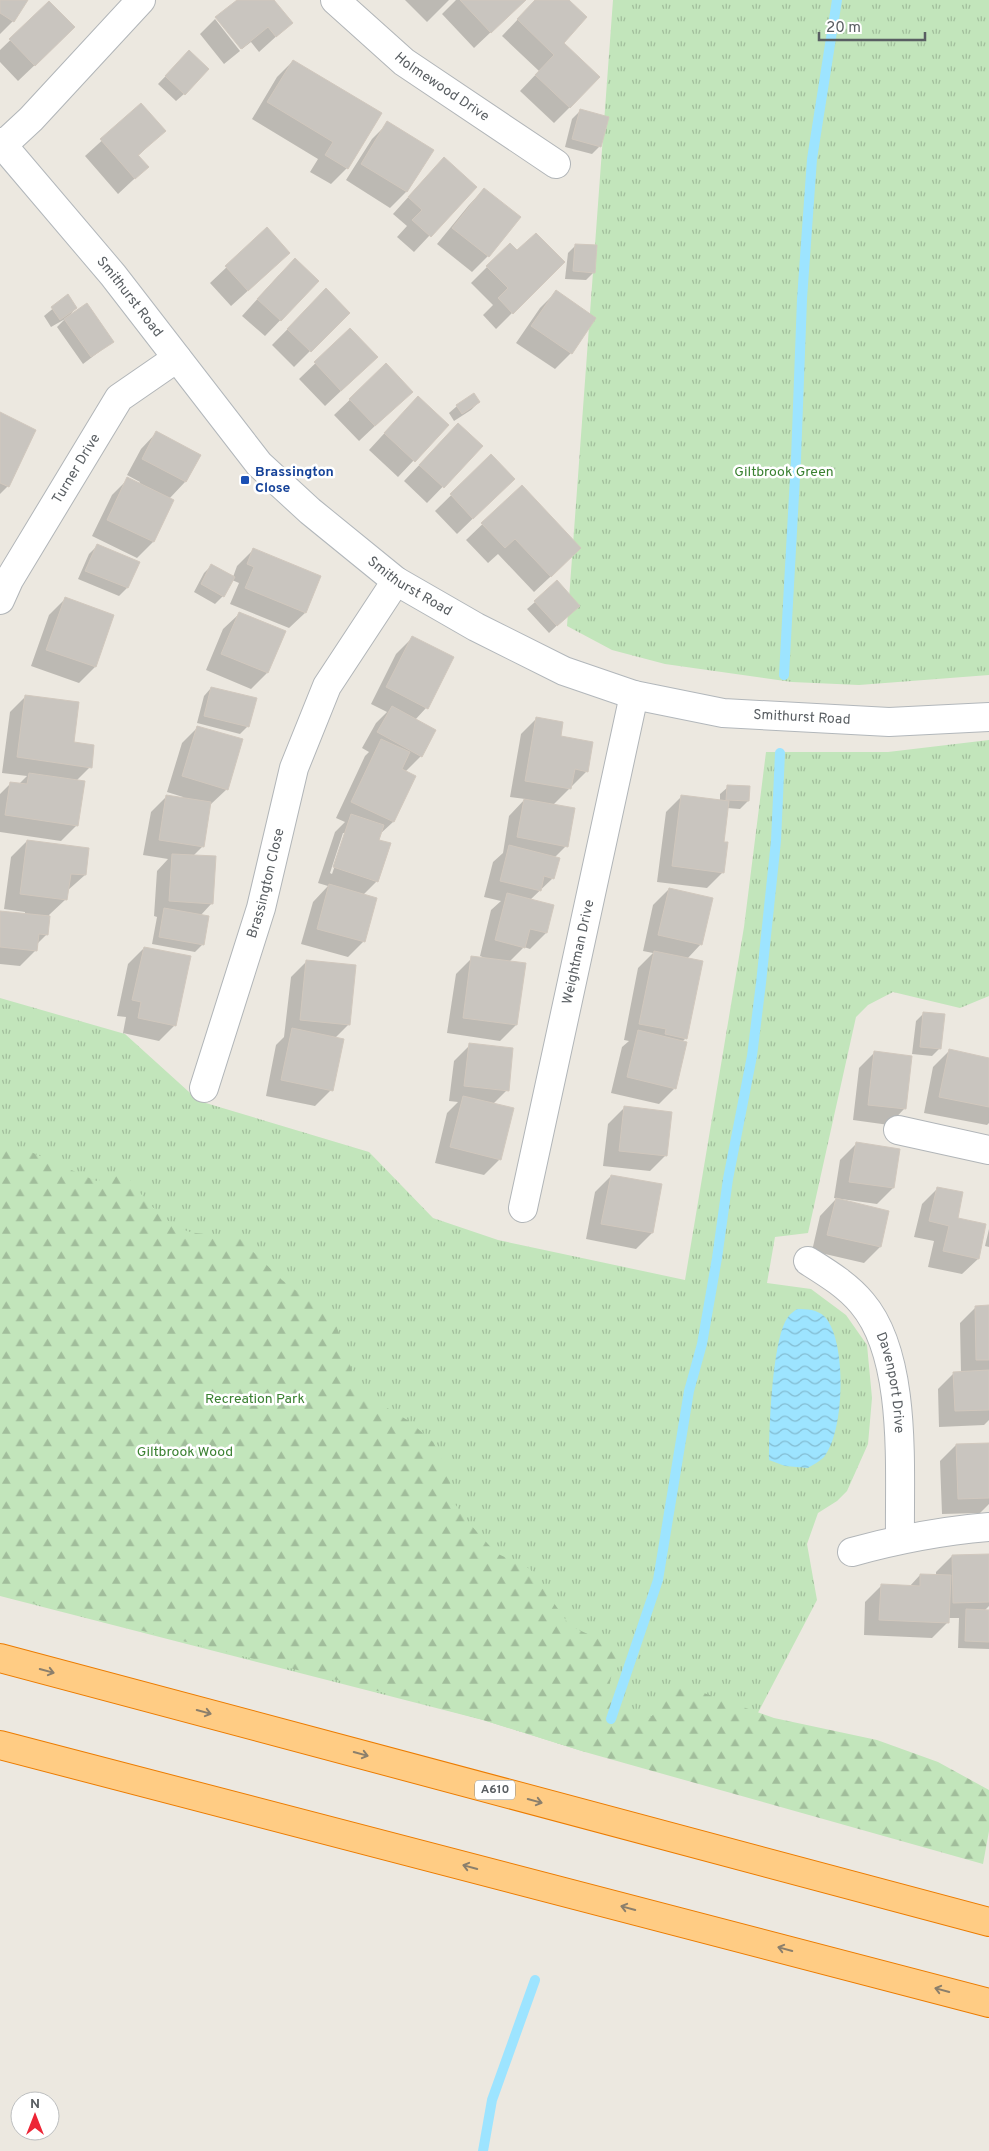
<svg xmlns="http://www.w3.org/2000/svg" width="989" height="2151" font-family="Overpass,sans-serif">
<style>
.grass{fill:url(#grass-tufts)}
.forest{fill:url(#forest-firs)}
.water{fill:url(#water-waves)}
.shadow{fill:#0003;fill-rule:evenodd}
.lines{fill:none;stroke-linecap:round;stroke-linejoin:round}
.stream{stroke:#9de4ff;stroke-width:10}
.building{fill:#c9c5bf;stroke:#d1c8be}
.street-casing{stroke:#b1b5b8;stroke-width:30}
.secondary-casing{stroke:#b2b7bb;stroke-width:30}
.highway-casing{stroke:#ec7c00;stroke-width:30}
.street{stroke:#fff;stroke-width:28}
.secondary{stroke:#fff;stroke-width:28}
.highway{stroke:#ffcc84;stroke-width:28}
.oneway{stroke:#8b7f6c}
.transit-dot{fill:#1a4fb4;stroke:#fff;stroke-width:2}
.labels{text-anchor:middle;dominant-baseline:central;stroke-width:5;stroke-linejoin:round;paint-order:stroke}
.shield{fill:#fff;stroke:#8b8e91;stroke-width:1}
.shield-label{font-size:12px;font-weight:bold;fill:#595e62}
.street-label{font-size:14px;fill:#595e62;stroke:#fff}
.transit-label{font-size:14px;font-weight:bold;fill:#164399;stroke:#fff;text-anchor:start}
.park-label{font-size:14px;fill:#3a8131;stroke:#fff}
</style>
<defs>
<pattern id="grass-tufts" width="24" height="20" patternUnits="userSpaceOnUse" patternTransform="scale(1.25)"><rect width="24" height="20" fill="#c2e5bb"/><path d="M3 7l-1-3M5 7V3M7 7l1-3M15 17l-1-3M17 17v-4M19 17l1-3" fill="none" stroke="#a1bd9b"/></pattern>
<pattern id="forest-firs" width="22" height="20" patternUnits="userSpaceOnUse" patternTransform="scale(1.25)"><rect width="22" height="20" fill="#c2e5bb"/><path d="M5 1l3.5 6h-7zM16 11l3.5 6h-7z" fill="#a1bd9b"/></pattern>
<pattern id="water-waves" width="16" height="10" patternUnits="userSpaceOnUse" patternTransform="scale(1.25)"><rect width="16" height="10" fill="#9de4ff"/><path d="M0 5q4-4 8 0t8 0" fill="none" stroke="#83bcd2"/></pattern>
</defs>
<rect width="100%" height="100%" fill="#ece8e0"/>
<path class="grass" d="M613,0H989V675L859,685L792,682L665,664L612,650L567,626Z
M989,740V996L960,1008L893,992L868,1005L856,1017L808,1233L775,1237L767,1283L811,1289L846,1315L867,1345L872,1398L868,1444L847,1491L837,1501L818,1513L807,1544L817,1600L740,1747L585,1752L483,1720L0,1596V998L125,1034L199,1101L369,1152L433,1218L498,1240L685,1280L744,927L766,752H888Z"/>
<path class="forest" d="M0,1149L31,1152L96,1181L126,1174C142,1196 166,1229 196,1233C209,1235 222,1234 235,1234L282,1280L334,1319L357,1385L374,1400L409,1421L433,1442L447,1468L455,1504L469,1523L496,1553L530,1569L570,1626L619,1648L605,1700L650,1718L681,1683L704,1693L774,1718L877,1740L938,1762L989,1790V1831L983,1864L585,1752L483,1720L345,1682L0,1595Z"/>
<path class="water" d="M797,1309C807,1309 817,1309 825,1317C847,1341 845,1432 824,1457C820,1461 813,1465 808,1468L785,1466L769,1460C769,1431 772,1338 788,1317C790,1314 794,1311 797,1309Z"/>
<path class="shadow" d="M0,0H26L13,21L0,34Z
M239,0H273L291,23L259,52L251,42L242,49L218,18Z
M405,0H449L427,22Z
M456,0H525L474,48L442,14Z
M536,0H567L562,43L570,107L554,123L520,91L539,71L502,36Z
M49,3L58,43L18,81L0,62V50Z
M215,19L240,51L224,64L200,34Z
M182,59L184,94L176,101L158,84Z
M293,61L347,168L331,184L310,172L318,159L252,119L277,77Z
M141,105L148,146L138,156L147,167L118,194L85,156Z
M580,111L600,146L592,154L565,147L572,119Z
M388,123L432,150L406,192L390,208L346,180L372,139Z
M428,175L475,187L414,252L397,237L407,226L393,214Z
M484,189L519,217L488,256L472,272L437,244L469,205Z
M267,229L273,268L231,306L210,283Z
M510,244L517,252L563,262L496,329L483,315L493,305L471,283Z
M576,245L593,273L586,280L565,279L568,253Z
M279,275L318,281L265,336L242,316Z
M326,290L348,313L294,367L272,345Z
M556,292L571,353L555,369L516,343L540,308Z
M68,296L76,308L69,316L112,342L83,364L57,327L65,319L51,327L44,316Z
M350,330L360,373L325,406L299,379Z
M386,365L395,407L359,441L334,415Z
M479,402L471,410L454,421L449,413L457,406Z
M0,413L8,486L0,494Z
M402,414L447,425L398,477L369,450Z
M156,433L185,482L169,499L173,501L153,542L137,558L92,536L112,495L128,479L139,484L140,482L127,475L141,449Z
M442,441L481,447L427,503L404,481Z
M491,456L497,495L457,534L435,511Z
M522,486L564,564L534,592L498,554L488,563L466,540Z
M97,546L138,563L127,588L119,596L78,579L89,554Z
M253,550L305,613L289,628L230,604L239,583L232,580L223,596L215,604L194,592L204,573L212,565L233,577L237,566Z
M65,599L113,616L95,667L79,683L31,666L49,615Z
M535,602L570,613L549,633L527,609Z
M239,614L284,632L267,673L251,689L206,670L223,629Z
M412,638L426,708L415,720L421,756L405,772L414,776L393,822L379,835L377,881L363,895L364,941L348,957L301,944L313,902L328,886L318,883L335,832L345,822L336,818L365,756L369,752L362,748L376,723L387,712L371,704L396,654ZM343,833H346L332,874L330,873Z
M211,688L248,726L240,734L197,723L204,696Z
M26,696L72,743L90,767L76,781L77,825L61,841L0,832V794L11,783L19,784L27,776L2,773L10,712Z
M537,718L559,737L587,771L553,805L566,846L554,858L553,878L530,900L546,933L530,949L524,947L509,962L516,1025L500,1041L447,1033L456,974L472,958L485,959V958L480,956L491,910L501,901L484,897L493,862L503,853L509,816L525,799L510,797L521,734Z
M198,727L227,789L210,805L202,847L193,856L212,903L200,916L203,944L195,952L152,944L157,917L154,916L157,871L168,859L143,855L151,812L167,796L183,799V797L167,792L182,743Z
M728,787L748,801L740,809L727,808L723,843V872L707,888L657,882L666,812L682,796L720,801V794Z
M27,841L85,875L67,891L66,899L49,915L47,934L37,944L36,950L20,966L0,964V912L25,914V912L4,909L11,857Z
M669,889L701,944L687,959L686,1038L682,1042L675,1088L659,1104L611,1093L622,1047L629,1041L624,1040L638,968L653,953L643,951L653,905Z
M144,948L175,1025L159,1041L123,1033L126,1017L117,1016L128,964Z
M307,961L348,1025L335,1038L331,1090L315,1106L266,1096L276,1045L284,1037L291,977Z
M924,1013L940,1048L932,1056L912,1054L916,1021Z
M470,1045L507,1090L493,1104L500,1159L484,1175L435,1163L447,1113L458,1102L449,1101L454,1061Z
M949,1051L989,1059V1123L987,1125L924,1113L933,1067Z
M875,1052L911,1057L904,1109L889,1125L853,1120L859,1068Z
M624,1108L666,1155L650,1171L603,1166L608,1124Z
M856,1144L893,1188L877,1204L834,1198L840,1160Z
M611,1176L652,1233L636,1249L586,1239L595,1192Z
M938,1188L978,1259L962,1274L928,1267L934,1241L914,1237L922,1204Z
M836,1199L888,1212L880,1247L864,1263L812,1251L820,1216Z
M989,1229V1247L985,1246Z
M976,1307H989V1420L984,1425L939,1427L938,1389L954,1373H961L960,1323Z
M989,1444V1504L980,1513L942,1514L940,1461L956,1445Z
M952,1556H989V1606L984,1611L989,1612V1649L958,1648L959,1618H948V1622L932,1638L864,1635L865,1602L881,1586L909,1587L920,1575L936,1576V1572Z"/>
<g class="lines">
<path class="stream" d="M784,675L796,459L802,299L812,159L837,0
M611,1719L658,1580L689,1391L702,1344L717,1258L728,1179L752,1056L761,983L776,841L780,753
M483,2151L492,2100L535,1980"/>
</g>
<path class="building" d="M0,0H28L14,22L0,13Z
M237,0H274L293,23L276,37L268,27L241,49L215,17Z
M460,0H526L491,33Z
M535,0H569L587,17L564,43L600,77L570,108L535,75L554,55L517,19Z
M49,1L75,27L35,66L9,39Z
M189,50L209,69L185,95L165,76Z
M293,60L382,113L348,169L325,155L333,142L267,102Z
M141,103L166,131L138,155L149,167L135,179L100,139Z
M580,109L609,117L601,147L572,139Z
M387,121L434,150L407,192L361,164Z
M444,157L477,187L431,237L412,220L422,210L408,197Z
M484,188L521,217L489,257L452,228Z
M267,227L290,253L248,291L225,266Z
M536,233L565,262L513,314L498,298L508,288L486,266L510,243L517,250Z
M575,244L597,245L595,273L573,271Z
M295,258L319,281L281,321L257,299Z
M326,288L350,313L311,352L287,329Z
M556,290L596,318L572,354L531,326Z
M68,294L77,308L60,320L51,307Z
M87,303L114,342L91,357L64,319Z
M350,328L378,357L341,391L314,362Z
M386,363L413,392L375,426L349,399Z
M474,393L480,402L462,414L456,405Z
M418,396L449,425L415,462L384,433Z
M0,412L36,430L9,487L0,483Z
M458,423L483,446L444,488L419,465Z
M156,431L201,455L186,482L142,459Z
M491,454L515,479L473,519L450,494Z
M127,477L174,500L154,542L107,520Z
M522,485L581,548L551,577L515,539L505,548L481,523Z
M97,544L140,562L128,588L85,571Z
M253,548L321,576L306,613L245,588L254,567L247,564Z
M211,564L235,577L224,597L201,584Z
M557,580L580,606L557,626L534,601Z
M65,597L114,615L96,667L46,650Z
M239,612L286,631L268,673L221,654Z
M412,636L454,657L428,709L386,687Z
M211,687L257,698L249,727L204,716Z
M25,695L79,702L74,742L94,745L92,768L17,757Z
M392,706L436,730L422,757L377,732Z
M536,717L563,722L561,736L593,742L588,772L575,769L571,789L525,781Z
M197,726L243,739L228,790L182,776Z
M381,739L410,752L402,769L416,776L394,822L351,802Z
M29,773L85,781L78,826L5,815L10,782L27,784Z
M727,785L750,786L749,801L726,800Z
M166,795L211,802L204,847L159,840Z
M681,795L729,801L724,842H728L724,873L672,866Z
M524,799L575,808L568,847L517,837Z
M351,814L384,825L379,840L391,843L378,882L333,867Z
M27,840L89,848L86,875L71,874L67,900L20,894Z
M509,845L560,858L554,879L544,876L541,891L500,881Z
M172,854L216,856L213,904L169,901Z
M329,884L377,898L365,942L317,929Z
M669,888L713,898L702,945L658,935Z
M507,893L554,905L547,933L530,929L525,948L495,940Z
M164,908L209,916L204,945L159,937Z
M0,911L50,916L48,935L39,934L37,951L0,947Z
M144,947L191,956L176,1026L138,1018L141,1002L132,1000Z
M654,951L703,961L687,1039L665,1034L666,1029L639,1024Z
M471,956L526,963L517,1025L463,1018Z
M306,960L356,965L350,1025L300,1020Z
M923,1012L945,1014L941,1049L920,1047Z
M292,1028L344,1039L333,1091L281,1080Z
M638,1030L687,1042L676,1089L627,1077Z
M469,1043L513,1048L509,1091L464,1086Z
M949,1049L989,1058V1107L939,1097Z
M874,1051L912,1056L906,1109L868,1105Z
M463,1096L514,1108L501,1160L450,1147Z
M624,1106L672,1112L667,1156L619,1151Z
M856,1142L900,1149L894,1188L849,1182Z
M611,1175L662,1184L653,1233L601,1224Z
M937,1187L963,1192L958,1218L986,1224L979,1259L943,1251L949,1226L929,1221Z
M836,1198L889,1211L881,1247L827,1235Z
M989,1305V1360H976L975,1306Z
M989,1370V1410L955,1411L953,1372Z
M989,1443V1498L958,1499L956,1444Z
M989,1554V1602L953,1603L952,1555Z
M920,1574L951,1575L949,1623L879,1620L881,1584L920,1586Z
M966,1609L989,1610V1642L965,1641Z"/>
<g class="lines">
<defs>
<g id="street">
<path id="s1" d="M335,0L404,62L556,164"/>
<path d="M3,145L31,119L141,0"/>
<path id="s2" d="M0,600L9,580L119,398L177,358"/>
<path id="s3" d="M204,1088L261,908L294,768L327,686L396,581"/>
<path d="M898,1130L989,1150"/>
<path id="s4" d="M523,1208L634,695"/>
<path id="s5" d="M808,1261C827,1273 847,1285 862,1303C908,1357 899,1470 900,1538"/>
<path d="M852,1552C899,1539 940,1531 989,1527"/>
</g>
<g id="secondary">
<path id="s6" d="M0,142L113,275L259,464L310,511L396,581L476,627L564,671L634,695L723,713L889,722L989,717"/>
</g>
<path id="highway" d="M0,1658L989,1922
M0,1745L989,2003"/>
</defs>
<use href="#street" class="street-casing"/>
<use href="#secondary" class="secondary-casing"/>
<use href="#highway" class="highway-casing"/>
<use href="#street" class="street"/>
<use href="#secondary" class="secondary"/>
<use href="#highway" class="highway"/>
</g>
<defs><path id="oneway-shaft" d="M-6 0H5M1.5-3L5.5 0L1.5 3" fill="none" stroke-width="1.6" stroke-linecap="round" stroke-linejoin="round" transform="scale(1.25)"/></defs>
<g class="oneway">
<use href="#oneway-shaft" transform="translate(47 1671) rotate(15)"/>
<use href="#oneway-shaft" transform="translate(204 1712) rotate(15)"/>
<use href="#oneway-shaft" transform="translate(361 1754) rotate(15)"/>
<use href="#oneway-shaft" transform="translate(535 1801) rotate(15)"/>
<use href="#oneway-shaft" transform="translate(470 1867) rotate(-165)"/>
<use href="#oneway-shaft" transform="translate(628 1908) rotate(-165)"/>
<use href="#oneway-shaft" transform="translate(785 1949) rotate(-165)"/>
<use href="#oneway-shaft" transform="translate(942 1990) rotate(-165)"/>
</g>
<rect class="transit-dot" x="240" y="475" width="10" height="10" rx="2.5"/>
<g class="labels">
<rect class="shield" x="475" y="1780.5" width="40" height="19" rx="4"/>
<g class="shield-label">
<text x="495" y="1790">A610</text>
</g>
<g class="street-label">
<text stroke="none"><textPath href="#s1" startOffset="138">Holmewood Drive</textPath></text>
<text stroke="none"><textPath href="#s6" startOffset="202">Smithurst Road</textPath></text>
<text stroke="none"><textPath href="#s2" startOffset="152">Turner Drive</textPath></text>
<text stroke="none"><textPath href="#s6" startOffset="608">Smithurst Road</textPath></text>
<text stroke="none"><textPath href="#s6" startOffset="1028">Smithurst Road</textPath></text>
<text stroke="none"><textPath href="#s3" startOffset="214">Brassington Close</textPath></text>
<text stroke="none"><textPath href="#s4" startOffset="262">Weightman Drive</textPath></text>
<text stroke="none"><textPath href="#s5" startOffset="155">Davenport Drive</textPath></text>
</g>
<g class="transit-label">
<text x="255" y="472">Brassington<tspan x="255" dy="16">Close</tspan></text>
</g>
<g class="park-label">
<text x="784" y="472">Giltbrook Green</text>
<text x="255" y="1399">Recreation Park</text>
<text x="185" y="1452">Giltbrook Wood</text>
</g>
</g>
<g transform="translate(35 2116)"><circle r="24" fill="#ffffff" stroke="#bdbfc0"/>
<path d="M0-4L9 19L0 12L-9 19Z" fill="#ed2536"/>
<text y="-8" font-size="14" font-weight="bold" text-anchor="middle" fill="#595e62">N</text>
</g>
<path d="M819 32v8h106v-8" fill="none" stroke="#595e62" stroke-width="2.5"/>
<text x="826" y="32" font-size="15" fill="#595e62" stroke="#ffffff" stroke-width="4" paint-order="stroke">20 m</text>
</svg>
